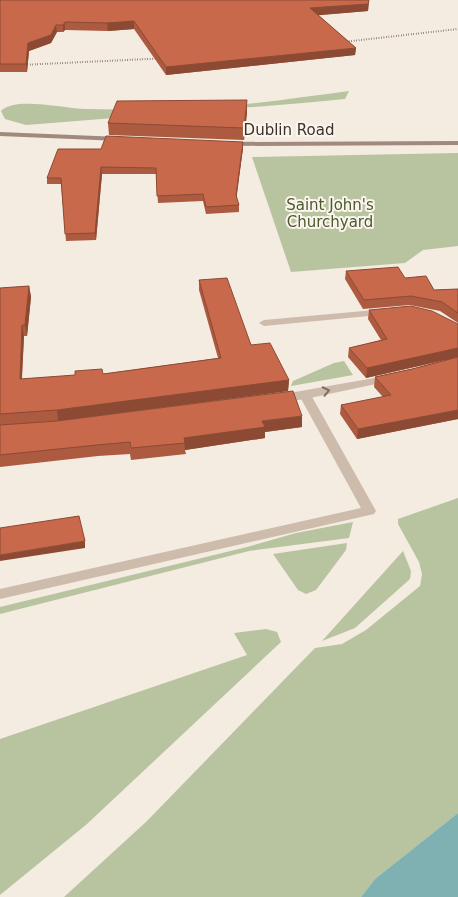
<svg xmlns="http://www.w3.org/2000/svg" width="458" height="897" font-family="'DejaVu Sans',sans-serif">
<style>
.green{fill:#b8c4a0}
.water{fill:#7fb0b2}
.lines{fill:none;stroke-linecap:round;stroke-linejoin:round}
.minor{fill:#cdbbac;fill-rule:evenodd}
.tertiary{fill:#cdbbac;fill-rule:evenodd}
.secondary{fill:#a18a7d;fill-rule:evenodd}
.rail{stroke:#3b302b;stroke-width:2;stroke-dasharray:0.5 2;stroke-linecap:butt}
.wall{fill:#ac5a40}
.shaded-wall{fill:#8c4a34}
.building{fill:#c8694b;stroke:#8c4a34}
.oneway{stroke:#7d6f65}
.labels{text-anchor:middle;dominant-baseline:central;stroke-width:4;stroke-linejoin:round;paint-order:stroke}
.far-street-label{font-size:15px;fill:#3b302b;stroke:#fbf5ee}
.far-park-label{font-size:15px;fill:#4a5a2e;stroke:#fbf5ee}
</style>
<rect width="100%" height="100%" fill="#f4ebe1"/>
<path class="green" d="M349,91L345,99L303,103L26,125L5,119L1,111C16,96 65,109 86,109C120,109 155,111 189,109C243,106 296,98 349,91Z
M458,153V246L423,250L405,263L291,272L252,157Z
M344,361L353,375L291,386L293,381L334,363Z
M458,498V813L375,879L361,897H64L147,821L315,648L342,644L366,630L420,586L422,574L419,562L398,524V519Z
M353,522L349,538L249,551L0,614V607L247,547L296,533Z
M347,543L346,550L316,590L306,594L298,590L273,554Z
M403,551L411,571L410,579L355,628L322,641Z
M266,629L277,632L281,642L87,824L0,895V739L247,655L234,633Z"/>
<path class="water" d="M458,813V897H361L375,879Z"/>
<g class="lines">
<path class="minor" d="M386,309L390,310L391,312L390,314L264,326L259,323L264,320Z
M305,391L311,395L376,511L374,514L0,599V589L361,508L299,395Z"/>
<path class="tertiary" d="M391,375L397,378L395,380L305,399L278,403L272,399L278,395Z"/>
<path class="secondary" d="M0,132L120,137L124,139L120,141L0,136Z
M458,141V145L227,146L223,144L227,142Z"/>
<path class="rail" d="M334,43L458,29
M0,66L169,58"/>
</g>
<path class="wall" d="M0,0H369L368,11L318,15L356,48L355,55L166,75L134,29L108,31L65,30L63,32H57L51,43L29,51L27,72H0Z
M247,112L244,140L109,135L108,123Z
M243,142V148L236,197L239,205V212L206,214L203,201L158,203L156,174H102L96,240L66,241L61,184H47V178L101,149Z
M346,271L405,278L434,290L458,289V323L440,311L410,305L363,309L345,279Z
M199,280L251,345L289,380L288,391L58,421L302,427L265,432V438L185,450L186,454L131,460L130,454L98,456L0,467V288L29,286L31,297L27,336H24L22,379L103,374L218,358L199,290Z
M369,310L458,324V419L357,439L340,414L341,405L383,397L374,387L375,377L412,369L450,359L366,378L348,357L349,348L381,340L368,319Z"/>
<path class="shaded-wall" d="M369,0L368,11L310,16V8Z
M134,21V29L108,31L107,23Z
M65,22V30L63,32V25Z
M56,25L57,32L51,43L29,51L27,72L26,64L28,43Z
M356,48L355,55L166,75V67Z
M247,100V112L244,140V128Z
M243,142V148L236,202V195Z
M101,167L102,174L96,240L95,233Z
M29,286L31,297L27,336L25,325Z
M22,325L24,336L21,390L20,379Z
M458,348V357L366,378L367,368Z
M289,380L288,391L58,421L57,410Z
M458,410V419L357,439L358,429Z
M302,416V427L265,432V438L185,450L184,438L262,421Z
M85,541V548L0,561V555Z"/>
<path class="building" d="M0,0H369L368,4L310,8L356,48L166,67L134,21L107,23L65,22L63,25H56L51,35L28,43L26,64H0Z
M247,100L244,128L108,123L117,101Z
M106,136L243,142L236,195L239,205L206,207L203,194L157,196L156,168L101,167L95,233L65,234L61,178H47L58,149H101Z
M398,267L405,278L426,276L434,290L458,289V313L442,302L411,296L364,300L346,271Z
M227,278L251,345L270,343L289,380L57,410L0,414V288L29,286L25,325H22L20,379L75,375V371L102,369L103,374L221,358L199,280Z
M411,306L432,311L458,324V348L367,368L349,348L387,339L369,310Z
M458,357V410L358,429L341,405L391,395L375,377L412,369Z
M293,391L302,416L262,421L265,427L184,438L185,443L131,448L130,442L97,445L0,455V425L57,421Z
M79,516L85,541L0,555V528Z"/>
<defs><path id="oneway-chevron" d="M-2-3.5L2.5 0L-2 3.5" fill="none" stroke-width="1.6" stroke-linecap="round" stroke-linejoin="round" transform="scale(1.25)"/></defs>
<use class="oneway" href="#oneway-chevron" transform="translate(326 391) rotate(-12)"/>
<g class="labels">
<g class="far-street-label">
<text x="289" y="130">Dublin Road</text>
</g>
<g class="far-park-label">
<text x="330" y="205">Saint John's<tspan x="330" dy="17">Churchyard</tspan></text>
</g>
</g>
</svg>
